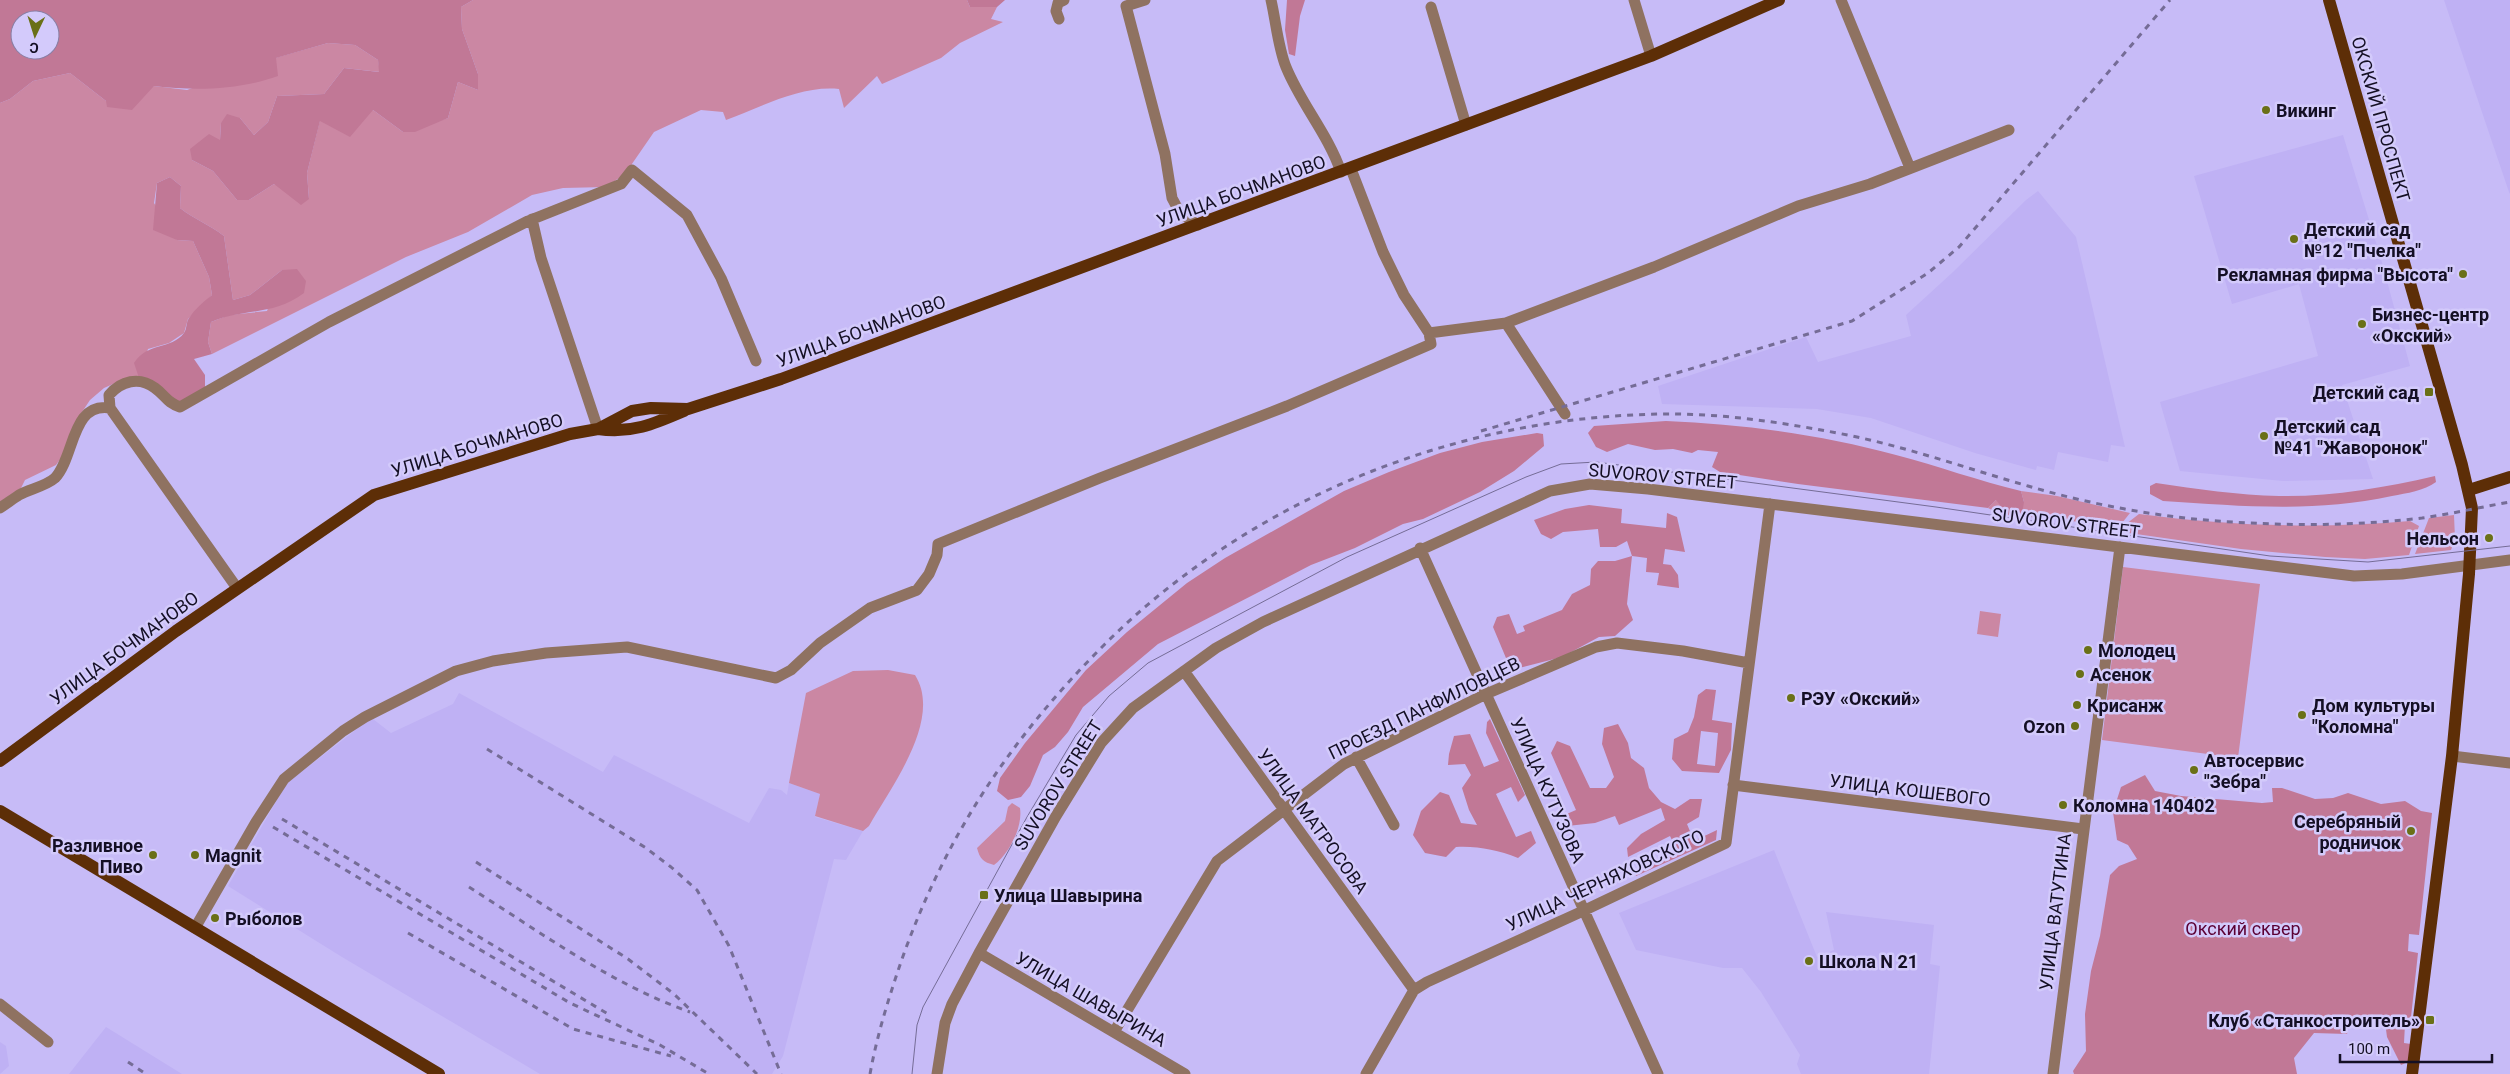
<svg xmlns="http://www.w3.org/2000/svg" width="2510" height="1074" font-family="Roboto,sans-serif">
<style>
.built{fill:#bfb1f4}
.green{fill:#cb87a3}
.forest{fill:#c17896;fill-rule:evenodd}
.lines{fill:none;stroke-linecap:round;stroke-linejoin:round}
.minor{stroke:#8f7261;stroke-width:11}
.major{stroke:#5d2e07;stroke-width:12}
.tram{stroke:#756c96;stroke-width:1}
.rail{stroke:#756c96;stroke-width:3;stroke-dasharray:6 6;stroke-linecap:butt}
.poi-dot{fill:#6a7017;stroke:#d3cafb;stroke-width:2}
.labels{text-anchor:middle;dominant-baseline:central;stroke-width:5;stroke-linejoin:round;paint-order:stroke}
.poi-label{font-size:18px;font-weight:bold;fill:#140f24;stroke:#d3cafb;text-anchor:start}
.street-label{font-size:18px;fill:#140f24;stroke:#d3cafb}
.park-label{font-size:18px;fill:#5b0034;stroke:#d3cafb}
</style>
<rect width="100%" height="100%" fill="#c7bbf7"/>
<path class="built" d="M2444,0H2510V194L2509,192Z
M2343,135L2381,259L2410,366L2342,385L2373,479L2283,481L2180,471L2160,402L2318,356L2299,284L2232,304L2194,176Z
M2038,191L2076,237L2125,447L2111,445L2108,462L2058,452L2054,470L2037,466L2036,470L1975,453L1871,418L1817,409L1662,404L1658,386L1806,337L1818,362L1911,336L1906,315L1953,272L2026,200Z
M459,693L603,772L614,755L749,823L769,788L781,790L787,795L789,783L820,794L815,817L863,831L846,860L834,859L783,1056L772,1074H540L342,957L228,886L286,784L366,722L373,719L391,733L453,704Z
M1774,850L1817,957L1834,950L1826,912L1934,925L1930,964L1940,966L1929,1074H1801L1797,1064L1800,1055L1761,992L1742,968H1723L1636,950L1619,913Z
M106,1027L182,1074H69Z
M0,1042L6,1046L9,1066L0,1074Z"/>
<path class="green" d="M473,0H967L970,7H997L991,19L1003,22L960,43L941,58L882,84L877,76L844,108L839,89C801,85 761,107 726,120L723,112L701,110L654,132L625,174L606,187L563,188L532,195L468,232L406,257L212,354L208,342L211,322L229,315L267,311L282,270L250,295L233,300L224,236C210,225 194,219 180,208L181,186L170,177L157,183L154,203L177,240L193,241L209,277L212,295L188,319L184,333L169,343L148,349L139,378L129,377L104,388L90,400L76,421L66,451L56,465L25,480L21,488L0,502V103L10,99L33,81L70,73L106,101L154,86L187,90L275,58L328,43L355,45L378,60L380,72L344,68L324,94L277,96L268,122L254,135L240,118L221,123L220,140L192,160L213,171L237,200H249L274,184L309,199L307,173L320,120L373,110L403,132L448,118L458,82L478,90V74L462,29L461,7Z
M2021,491L2057,496L2130,513L2118,528C2095,524 2072,521 2049,518C2027,516 2008,519 1988,508L1996,500L2024,502Z
M2139,514C2229,526 2319,529 2410,521L2419,526L2409,555L2365,559L2325,557L2241,549L2122,532L2126,524Z
M2454,515L2455,539L2451,550L2415,554L2429,518Z
M2123,567L2260,584L2238,758L2102,740Z
M1980,611L2001,614L1998,637L1977,634Z
M888,670L915,675C943,719 891,787 869,826L863,831L815,816L820,794L789,783L806,693L853,671Z
M1012,803L1020,808C1023,827 1009,854 994,865C983,862 980,859 977,848L1005,821L1008,807Z"/>
<path class="forest" d="M0,0H473L461,7L462,29L478,74V90L458,82L448,118L415,132H403L373,110L350,137L320,121L307,173L309,199L301,205L274,184L249,200H237L213,171L192,160L190,149L209,134L220,140L221,123L227,114L240,118L254,135L268,122L277,96L324,94L344,68L379,72L378,60L355,45L328,43L276,58L278,76C239,90 195,91 154,86L132,110L107,107L106,101L70,73L33,81L10,99L0,103ZM20,20H50V50H20Z
M967,0H1005L997,7H970Z
M1287,0H1305L1300,16L1295,56L1289,54L1285,30Z
M170,177L181,186L180,208C194,219 210,225 224,236L233,300L250,295L282,270L297,269L306,281L304,293C274,316 244,308 211,322L208,342L212,354L194,359L205,375V387L189,401L173,404L139,378L134,363C147,342 171,350 184,333C187,329 186,322 189,318C195,309 203,302 212,295L209,277L193,241L177,240L153,230L157,183Z
M1666,421C1743,424 1822,435 1896,455C1938,466 1979,481 2021,491L2024,502L2022,514H2007L1996,500L1988,508L1798,484L1720,472L1712,467L1718,452L1698,450L1692,453L1673,449L1655,450L1628,444L1607,452L1596,447L1588,433L1594,426Z
M1537,433L1543,434L1544,446L1514,471L1480,492L1423,519L1403,524L1355,548L1311,565L1158,644L1083,707L1068,732L1055,747L1043,755L1030,786L1021,797L1008,800L997,791L1000,778L1025,743L1086,670L1127,632L1187,583L1225,558L1344,491L1389,472L1440,453L1482,442Z
M2435,476L2436,482C2424,491 2407,493 2392,496C2313,513 2242,506 2163,501L2150,494V486L2156,483C2197,489 2238,495 2279,496C2331,497 2383,488 2435,476Z
M1589,505L1622,509L1621,523L1666,528L1667,513L1677,517L1685,552L1665,549L1663,564L1671,565L1678,575L1679,588L1657,585L1659,573L1646,572L1647,558L1632,556L1627,604L1633,620L1615,636L1599,637L1562,657L1511,670L1493,627L1497,617L1509,614L1517,634L1525,631L1523,626L1562,610L1572,594L1590,585L1591,569L1598,561H1615L1632,556L1627,541L1616,547H1600L1598,529L1563,532L1551,539L1541,534L1534,520L1565,509Z
M1706,689L1716,690L1712,720L1732,723L1731,750L1719,773L1682,771L1672,759L1674,739L1688,732L1694,717L1698,695ZM1701,731L1718,733L1715,766L1697,764Z
M1490,719L1525,795L1518,802L1511,787L1496,794L1516,837L1531,831L1536,843L1518,858C1497,850 1479,846 1456,847L1446,857L1425,853L1413,835L1421,811L1440,792L1449,795L1461,823L1477,825L1469,810L1462,788L1471,775L1465,764L1448,765L1449,754L1454,736L1470,734L1484,767L1499,761L1486,733L1487,722Z
M1618,724L1628,743L1631,758L1644,768L1649,788L1661,802L1675,809L1690,799H1702L1699,817L1687,824L1694,841L1717,830L1716,840L1636,876L1635,871L1677,850L1670,836L1628,857L1627,848L1641,834L1665,820L1661,808L1619,825L1615,816L1595,823L1567,826L1562,816L1576,810L1551,753L1557,741L1570,746L1590,788H1606L1614,777L1602,744L1604,728Z
M2145,775L2155,791L2181,796L2262,803L2273,802L2272,788H2282L2315,799L2333,798L2348,793L2381,804L2405,801L2421,811L2432,813L2419,935L2409,934L2408,951L2418,953L2411,1017L2405,1024L2404,1043L2411,1044L2410,1061L2401,1065L2387,1037L2385,1022L2351,1018L2347,1034L2314,1033L2294,1058L2297,1074H2074L2073,1071L2086,1051L2085,1014L2091,971L2100,936L2110,875L2119,866L2137,859L2128,845L2117,840L2113,812L2121,787Z"/>
<g class="lines">
<path class="minor" d="M1145,0L1126,6L1165,154L1172,198L1180,213L1198,225
M1271,0C1276,22 1278,47 1286,67C1301,104 1328,134 1341,172
M1634,0L1651,56
M1841,0L1910,168
M1431,7L1466,125
M1059,19L1056,11L1058,3L1064,0
M1351,169L1383,252L1404,295L1429,333L1506,323L1565,414
M532,219L541,258L598,429
M1506,323L1654,267L1798,206L1870,184L2009,130
M0,508C6,504 13,499 19,495C30,489 46,486 55,478C75,457 71,402 110,408
M1420,548L1658,1074
M237,588L110,408L109,395C121,381 139,376 155,388C166,396 166,402 180,407L329,322L528,221L621,184L632,170L687,215L721,278L756,361
M1184,671L1414,990
M2452,756L2510,763
M1356,757L1394,825
M1733,785L2083,829
M195,928L256,822L284,779L343,731L365,717L456,671L493,661L546,653L627,647L776,678L791,670L820,643L870,608L917,590L929,574L937,555L938,544L1100,478L1287,406L1431,344L1429,333
M979,953L1185,1074
M0,1004L48,1042
M1114,1032L1217,861L1344,764L1486,694L1596,647L1617,643L1683,651L1749,663
M937,1074L945,1023L952,1004L979,953L1056,816L1101,743L1133,708L1216,648L1263,622L1550,491L1590,484L1648,489L2354,576L2402,574L2510,560
M1366,1074L1414,990L1427,982L1583,911L1726,843L1770,504
M2053,1074L2120,547"/>
<path class="major" d="M2329,0L2462,465L2472,508L2469,574L2452,756L2412,1074
M598,429C631,434 654,424 684,411
M2469,490L2510,477
M0,761L176,631L374,495L570,434L598,429L632,411L651,408L688,409L781,379L1651,56L1779,0
M0,811L439,1074"/>
<path class="tram" d="M912,1074L917,1025L923,1007L1027,817L1076,735L1109,696L1148,663L1347,557L1526,477L1561,464L1596,462L1936,507L2270,556L2368,562L2510,546"/>
<path class="rail" d="M1481,431L1852,321L1928,273L1959,247L2170,0
M487,749L646,848L671,867L697,890L729,946L781,1074
M282,819L608,1014
M273,827L570,1003L660,1045L709,1074
M476,862L628,959L674,994L757,1074
M469,887C540,932 611,984 690,1012
M408,933L573,1029L671,1056
M128,1062L146,1074
M870,1074C877,1035 889,997 902,959C946,835 1011,738 1104,645C1254,495 1468,412 1679,414C1732,415 1785,423 1837,433C1902,445 1965,468 2028,486C2082,502 2138,513 2194,519C2269,526 2347,527 2422,518C2451,514 2481,507 2510,502"/>
</g>
<g class="poi-dot">
<circle cx="2266" cy="110" r="5"/>
<circle cx="2294" cy="239" r="5"/>
<circle cx="2463" cy="274" r="5"/>
<circle cx="2362" cy="324" r="5"/>
<rect x="2424" y="387" width="10" height="10" rx="2.5"/>
<circle cx="2264" cy="436" r="5"/>
<circle cx="2489" cy="538" r="5"/>
<circle cx="2088" cy="650" r="5"/>
<circle cx="2080" cy="674" r="5"/>
<circle cx="1791" cy="698" r="5"/>
<circle cx="2077" cy="705" r="5"/>
<circle cx="2302" cy="715" r="5"/>
<circle cx="2075" cy="726" r="5"/>
<circle cx="2194" cy="770" r="5"/>
<circle cx="2063" cy="805" r="5"/>
<circle cx="2411" cy="831" r="5"/>
<circle cx="153" cy="855" r="5"/>
<circle cx="195" cy="855" r="5"/>
<rect x="979" y="890" width="10" height="10" rx="2.5"/>
<circle cx="215" cy="918" r="5"/>
<circle cx="1809" cy="961" r="5"/>
<rect x="2425" y="1015" width="10" height="10" rx="2.5"/>
</g>
<g class="labels">
<g class="poi-label">
<text x="2276" y="110">Викинг</text>
<text x="2304" y="229">Детский сад<tspan x="2304" dy="21">№12 "Пчелка"</tspan></text>
<text x="2453" y="274" text-anchor="end">Рекламная фирма "Высота"</text>
<text x="2372" y="314">Бизнес-центр<tspan x="2372" dy="21">«Окский»</tspan></text>
<text x="2419" y="392" text-anchor="end">Детский сад</text>
<text x="2274" y="426">Детский сад<tspan x="2274" dy="21">№41 "Жаворонок"</tspan></text>
<text x="2479" y="538" text-anchor="end">Нельсон</text>
<text x="2098" y="650">Молодец</text>
<text x="2090" y="674">Асенок</text>
<text x="1801" y="698">РЭУ «Окский»</text>
<text x="2087" y="705">Крисанж</text>
<text x="2312" y="705">Дом культуры<tspan x="2312" dy="21">"Коломна"</tspan></text>
<text x="2065" y="726" text-anchor="end">Ozon</text>
<text x="2204" y="760">Автосервис<tspan x="2204" dy="21">"Зебра"</tspan></text>
<text x="2073" y="805">Коломна 140402</text>
<text x="2401" y="821" text-anchor="end">Серебряный<tspan x="2401" dy="21">родничок</tspan></text>
<text x="143" y="845" text-anchor="end">Разливное<tspan x="143" dy="21">Пиво</tspan></text>
<text x="205" y="855">Magnit</text>
<text x="994" y="895">Улица Шавырина</text>
<text x="225" y="918">Рыболов</text>
<text x="1819" y="961">Школа N 21</text>
<text x="2420" y="1020" text-anchor="end">Клуб «Станкостроитель»</text>
</g>
<g class="street-label">
<text transform="translate(2381 119) rotate(74)">ОКСКИЙ ПРОСПЕКТ</text>
<text transform="translate(1241 191) rotate(-20)">УЛИЦА БОЧМАНОВО</text>
<text transform="translate(861 331) rotate(-20)">УЛИЦА БОЧМАНОВО</text>
<text transform="translate(477 445) rotate(-17)">УЛИЦА БОЧМАНОВО</text>
<text transform="translate(1663 476) rotate(5)">SUVOROV STREET</text>
<text transform="translate(2066 523) rotate(7)">SUVOROV STREET</text>
<text transform="translate(124 648) rotate(-36)">УЛИЦА БОЧМАНОВО</text>
<text transform="translate(1424 708) rotate(-26)">ПРОЕЗД ПАНФИЛОВЦЕВ</text>
<text transform="translate(1058 785) rotate(-58)">SUVOROV STREET</text>
<text transform="translate(1548 790) rotate(66)">УЛИЦА КУТУЗОВА</text>
<text transform="translate(1910 790) rotate(7)">УЛИЦА КОШЕВОГО</text>
<text transform="translate(1313 821) rotate(54)">УЛИЦА МАТРОСОВА</text>
<text transform="translate(1605 880) rotate(-25)">УЛИЦА ЧЕРНЯХОВСКОГО</text>
<text transform="translate(2055 912) rotate(-83)">УЛИЦА ВАТУТИНА</text>
<text transform="translate(1091 999) rotate(30)">УЛИЦА ШАВЫРИНА</text>
</g>
<g class="park-label">
<text x="2243" y="928">Окский сквер</text>
</g>
</g>
<g transform="translate(35 35) rotate(184)"><circle r="24" fill="#d3cafb" stroke="#877fa5"/>
<path d="M0-4L9 19L0 12L-9 19Z" fill="#6a7017"/>
<text y="-8" font-size="14" font-weight="bold" text-anchor="middle" fill="#140f24">С</text>
</g>
<path d="M2340 1054v8h152v-8" fill="none" stroke="#140f24" stroke-width="2.5"/>
<text x="2348" y="1054" font-size="15" fill="#140f24" stroke="#d3cafb" stroke-width="4" paint-order="stroke">100 m</text>
</svg>
